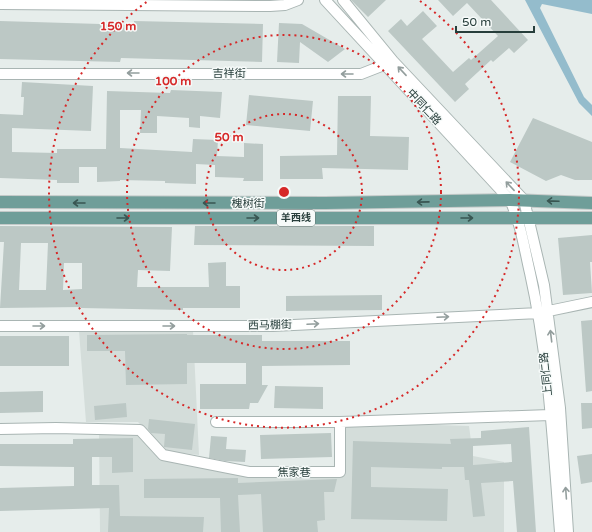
<svg xmlns="http://www.w3.org/2000/svg" width="592" height="532" font-family="'Varela Round','Noto Sans SC',sans-serif">
<style>
.built{fill:#d4ddda}
.water{fill:#94bccc}
.building{fill:#bcc8c5;fill-rule:evenodd}
.lines{fill:none;stroke-linecap:round;stroke-linejoin:round}
.minor-casing{stroke:#a9b5b3;stroke-width:12}
.major-casing{stroke:#c3c9c8;stroke-width:14}
.minor{stroke:#fff;stroke-width:10}
.major{stroke:#6f9e99;stroke-width:12}
.oneway{stroke:#939e9d}
.oneway2{stroke:#395652}
.ring{fill:none;stroke:#d62828;stroke-width:2;stroke-dasharray:2 4}
.labels{text-anchor:middle;dominant-baseline:central;stroke-width:3;stroke-linejoin:round;paint-order:stroke}
.shield{fill:#f6faf9;stroke:#657674;stroke-width:1}
.shield-label{font-size:10px;font-weight:bold;fill:#273e3b}
.street-label{font-size:11px;fill:#273e3b;stroke:#f6faf9}
.centre{fill:#d62828;stroke:#f6faf9;stroke-width:2}
.ring-label{font-size:12px;text-anchor:middle;font-weight:bold;fill:#d62828;stroke:#f6faf9;stroke-width:3;stroke-linejoin:round;paint-order:stroke}
</style>
<rect width="100%" height="100%" fill="#e6edeb"/>
<path class="built" d="M193,330L199,455L166,451L138,422H86L79,331Z
M340,422L469,426L473,456L504,462V532H100L99,429L140,430L163,455L249,472H339Z"/>
<path class="water" d="M525,0H592V14L542,4L540,8L584,97L592,105V116L579,103Z"/>
<path class="building" d="M351,0H386L368,17Z
M438,0H491L528,40L514,53L509,48L493,62L491,60L465,84L469,89L455,102L388,31L401,19L407,26L423,11L437,26L422,39L453,72L469,58L471,60L498,36L467,3L453,16Z
M0,21L134,25V21L263,24L262,62L121,58L120,62L0,59Z
M279,23L302,24L345,49L328,62L300,42L299,63L277,62Z
M22,82L93,86L91,131L12,128V152L57,153V149H106L107,91L170,93L171,90L222,92L220,118L200,116V128L189,127V118L157,116V133H140L141,110H120V148L192,152L193,139L218,140L217,156L244,157V143L263,144V181H243L244,178L215,177V165L196,164V184L165,183V181L120,180V181L97,182V167H79V183H57V180L0,178V114L23,115L24,97H21Z
M249,95L313,101L310,131L246,125Z
M338,96H371L370,136L409,137L408,170L322,168L323,179H280V156L337,155Z
M533,118L592,142V180H575L561,175L546,181L510,162Z
M0,226L172,227L170,271L138,270L137,287H209L208,263L226,262V286H240V308H183V310L81,308V307L0,308L4,242H0ZM21,243H48L46,290H19ZM64,263H82V289L63,290Z
M195,226H374V246L194,245Z
M592,235V262H590L592,293L563,295L558,238Z
M382,295V310L286,311V296Z
M592,320V391L586,392L581,321Z
M187,334V335H262V341H350V365L262,366V385H268L258,403H250L249,409H200V384H246V363H187V384L126,385L125,351H87V335Z
M0,336H69V366H0Z
M275,386L323,387V409L274,408Z
M43,391V412L0,413V392Z
M126,403L127,417L95,420L94,406Z
M581,403H592V428L582,429Z
M149,419L195,424L192,450L164,447L165,434L151,433L148,429Z
M529,427L536,532H517L513,481L481,483L485,516L473,517L469,480H465L464,467H442V469L371,467V487L448,489L447,521L351,519L353,441L451,444L450,439L481,438V431ZM511,444L512,462L473,465V446Z
M331,433L332,457L261,459L260,435Z
M211,436L227,437L226,449L246,450L245,462L225,461L209,458Z
M133,438V472L112,473V457H92V485H119L120,516L204,517L203,532H108L109,508L0,511V488L74,486V467L0,466V444H73V439Z
M592,454V482L581,484L577,456Z
M238,478V483L337,479L334,492H324L325,520L317,521L318,532H263L261,494L238,495L240,532H221L220,498H144V479Z"/>
<g class="lines">
<defs>
<path id="minor" d="M325,0L510,200C521,224 524,247 530,273C549,358 553,445 560,532
M343,0L393,61L524,200L544,285L560,408L568,532
M0,4L270,6L285,5L298,0
M0,74H361L384,65
M0,326H273L539,313L592,302
M216,422H340
M0,429L56,428L140,430L163,455L249,472H340V422L550,415"/>
<path id="major" d="M0,202L325,203L510,200L592,203
M0,218H592"/>
</defs>
<use href="#minor" class="minor-casing"/>
<use href="#major" class="major-casing"/>
<use href="#minor" class="minor"/>
<use href="#major" class="major"/>
</g>
<defs><path id="oneway-shaft" d="M-6 0H5M1.5-3L5.5 0L1.5 3" fill="none" stroke-width="1.6" stroke-linecap="round" stroke-linejoin="round"/></defs>
<g class="oneway">
<use href="#oneway-shaft" transform="translate(402 71) rotate(-133)"/>
<use href="#oneway-shaft" transform="translate(133 73) rotate(180)"/>
<use href="#oneway-shaft" transform="translate(347 74) rotate(-180)"/>
<use href="#oneway-shaft" transform="translate(510 186) rotate(-133)"/>
<use href="#oneway-shaft" transform="translate(443 317) rotate(-3)"/>
<use href="#oneway-shaft" transform="translate(313 324) rotate(-3)"/>
<use href="#oneway-shaft" transform="translate(39 326)"/>
<use href="#oneway-shaft" transform="translate(169 326)"/>
<use href="#oneway-shaft" transform="translate(551 336) rotate(-97)"/>
<use href="#oneway-shaft" transform="translate(566 493) rotate(-94)"/>
</g>
<g class="oneway2">
<use href="#oneway-shaft" transform="translate(553 201) rotate(-178)"/>
<use href="#oneway-shaft" transform="translate(423 202) rotate(179)"/>
<use href="#oneway-shaft" transform="translate(79 203) rotate(-180)"/>
<use href="#oneway-shaft" transform="translate(209 203) rotate(-180)"/>
<use href="#oneway-shaft" transform="translate(123 218)"/>
<use href="#oneway-shaft" transform="translate(253 218)"/>
<use href="#oneway-shaft" transform="translate(467 218)"/>
</g>
<g class="ring">
<circle cx="284" cy="192" r="78"/>
<circle cx="284" cy="192" r="157"/>
<path d="M420 1A235 235 0 1 1 148 1"/>
</g>
<g class="labels">
<rect class="shield" x="277" y="210" width="38" height="16" rx="3"/>
<g class="shield-label">
<text x="296" y="218">羊西线</text>
</g>
<g class="street-label">
<text x="229" y="73">吉祥街</text>
<text transform="translate(424 107) rotate(47)">中同仁路</text>
<text x="248" y="203">槐树街</text>
<text transform="translate(270 325) rotate(-1)">西马棚街</text>
<text transform="translate(546 374) rotate(-96)">上同仁路</text>
<text x="294" y="472">焦家巷</text>
</g>
</g>
<circle cx="284" cy="192" r="6" class="centre"/>
<g class="ring-label">
<text x="118" y="30">150 m</text>
<text x="173" y="85">100 m</text>
<text x="229" y="141">50 m</text>
</g>
<path d="M456 26v6h78v-6" fill="none" stroke="#273e3b" stroke-width="2"/>
<text x="462" y="26" font-size="12" fill="#273e3b" stroke="#f6faf9" stroke-width="3" paint-order="stroke">50 m</text>
</svg>
